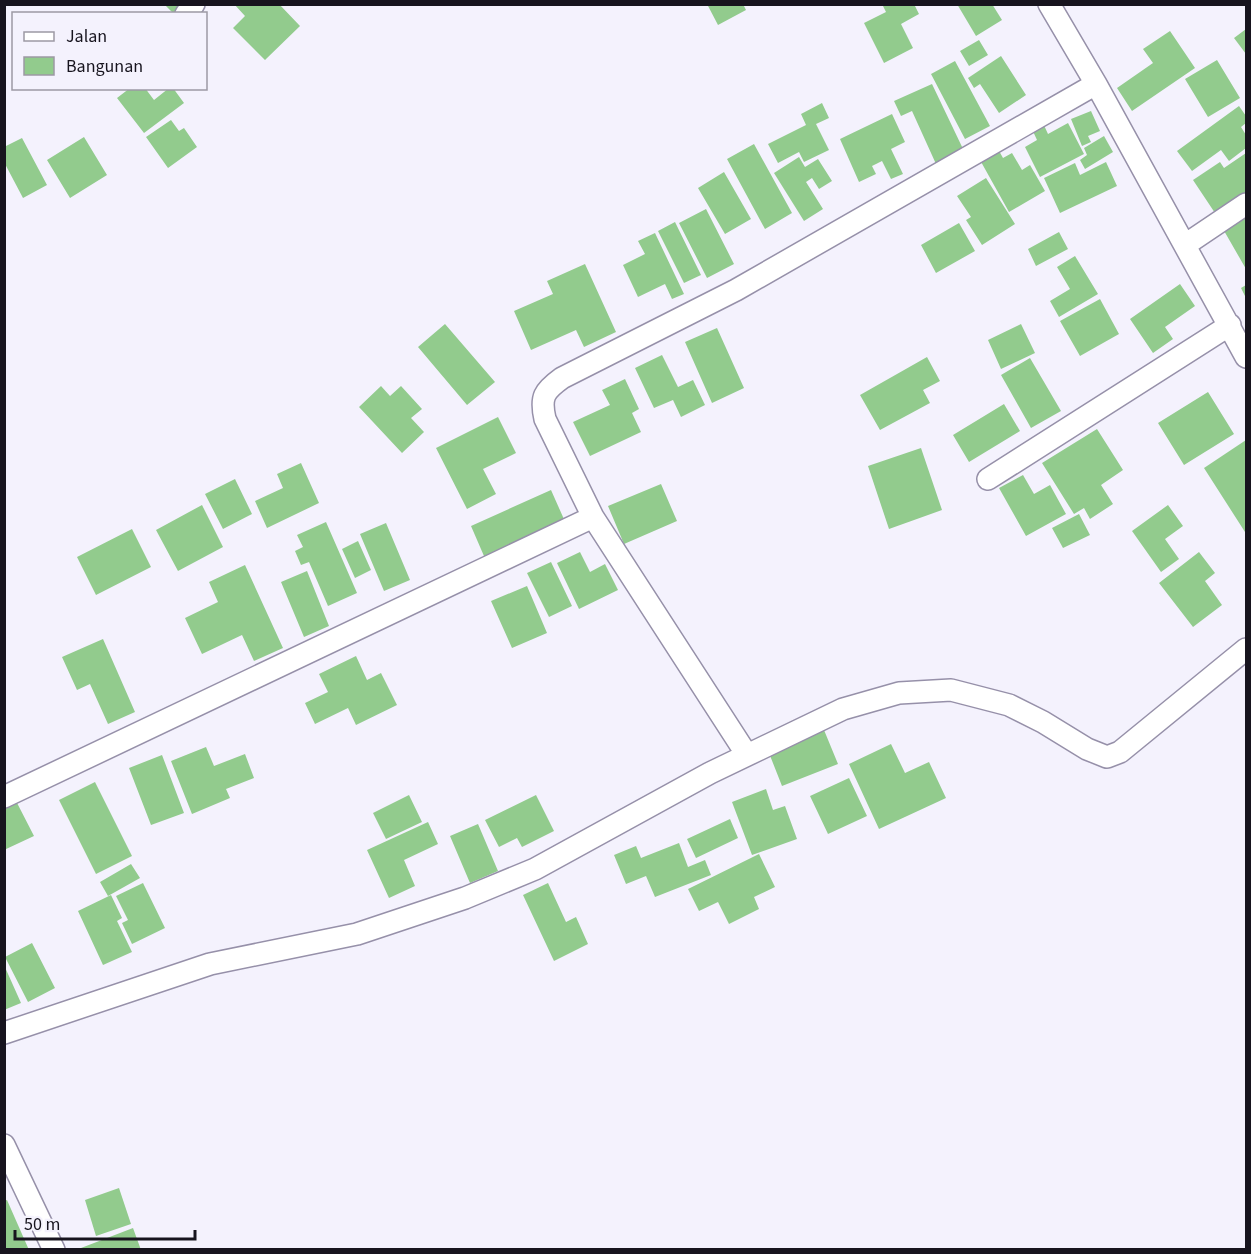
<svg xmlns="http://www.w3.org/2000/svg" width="1251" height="1254" font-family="'Source Sans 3',sans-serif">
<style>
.building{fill:#92cb8d}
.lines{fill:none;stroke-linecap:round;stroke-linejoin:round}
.minor-casing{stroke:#9690a9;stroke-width:24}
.minor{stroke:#fff;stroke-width:21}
</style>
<rect width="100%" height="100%" fill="#f4f2fd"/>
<path class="building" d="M164,4H183L174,14Z
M234,4H279L300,26L265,60L233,28L245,16Z
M707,4H743L746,10L718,25Z
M882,4H914L919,14L901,24L913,48L884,63L864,23L886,12Z
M957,4H992L1002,20L976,36Z
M1246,29V54L1234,38Z
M1170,31L1195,68L1132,111L1117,88L1153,63L1143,49Z
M979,40L988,55L969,66L960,51Z
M1001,56L1026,95L999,113L980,84L974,88L968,78Z
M1217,60L1240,98L1208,117L1185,79Z
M955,61L990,126L965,139L931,74Z
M932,84L964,151L936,164L912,111L901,116L894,101Z
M130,88H145L154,100L169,88H173L184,103L144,133L117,98Z
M822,103L829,118L816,124L829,150L804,162L799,152L778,163L768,144L806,125L801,114Z
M1239,106L1246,116V123L1241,127L1246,135V148L1229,161L1221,150L1192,171L1177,151Z
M1091,111L1100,131L1088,136L1091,142L1082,146L1071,119Z
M892,114L905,142L891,149L903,174L891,179L882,161L872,166L876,174L859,182L840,139Z
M171,120L179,131L184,128L197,147L168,168L146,137Z
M1042,121L1048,134L1068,123L1084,154L1040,177L1025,147L1037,140L1031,127Z
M1104,136L1113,152L1085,169L1080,160L1087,155L1084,148Z
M84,137L107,175L70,198L47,160Z
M22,138L47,185L23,198L4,162V147Z
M754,144L792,213L765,229L727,159Z
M998,149L1003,158L1012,153L1022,170L1030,165L1045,191L1009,212L980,160Z
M1246,153V195L1217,216L1193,180L1220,162L1224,168Z
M799,157L805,167L818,159L832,181L819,189L812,178L806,182L823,209L804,221L774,173Z
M1106,162L1117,186L1060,213L1044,178L1075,163L1080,175Z
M724,172L751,219L725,234L698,188Z
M986,178L1015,224L982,245L966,220L971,217L957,196Z
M706,209L734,264L707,278L679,223Z
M1246,215V269L1223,229Z
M675,222L701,275L684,283L658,231Z
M959,223L975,251L936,273L921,245Z
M1059,232L1068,249L1036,266L1028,249Z
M655,233L684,294L672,299L665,284L638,297L623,265L645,254L638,241Z
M1075,256L1098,294L1059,317L1050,301L1070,289L1057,267Z
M585,264L616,332L584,347L576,330L531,350L514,311L553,294L547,281Z
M1180,284L1195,306L1165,327L1173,339L1153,353L1130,319Z
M1246,285V298L1241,288Z
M1100,299L1119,334L1080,356L1060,321Z
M445,324L495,382L467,405L418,347Z
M1021,324L1035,353L1001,369L988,340Z
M717,328L744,388L712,403L685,342Z
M662,355L678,387L693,380L705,405L681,417L673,400L654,408L635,368Z
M927,357L940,381L923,390L930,403L880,430L860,395Z
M1030,358L1061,411L1031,428L1001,375Z
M625,379L639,409L632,413L641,432L590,456L573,422L610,405L602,390Z
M381,386L390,396L401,386L422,409L411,418L424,432L402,453L359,407Z
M1208,392L1234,434L1184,465L1158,423Z
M1004,404L1020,431L969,462L953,435Z
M498,417L516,453L483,469L496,494L467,509L436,448Z
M1097,429L1123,470L1101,485L1113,504L1090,519L1084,508L1074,514L1042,463Z
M1246,440V531L1245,532L1204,468Z
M921,448L942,510L889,529L868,466Z
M301,463L319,503L267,528L255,501L283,488L277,474Z
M1023,475L1034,494L1050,485L1066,514L1026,536L999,488Z
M235,479L252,514L223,529L205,494Z
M661,484L677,521L624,544L608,506Z
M551,490L567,526L487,563L471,526Z
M202,505L223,547L178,571L156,530Z
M1168,505L1183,526L1165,539L1179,559L1161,572L1132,531Z
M1079,514L1090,535L1063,548L1052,528Z
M326,522L357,593L328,606L309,562L301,565L295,551L303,547L297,535Z
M386,523L410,580L384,591L360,534Z
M132,529L151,567L96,595L77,557Z
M358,541L371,570L355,578L342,549Z
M580,552L590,572L605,564L618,590L579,609L557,563Z
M1199,552L1215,573L1205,581L1222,605L1193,627L1159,583Z
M551,562L572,606L549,617L527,573Z
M245,565L283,648L254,661L242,635L202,654L185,618L218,602L209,582Z
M307,571L329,626L304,637L281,582Z
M527,586L547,633L512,648L491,601Z
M103,639L135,712L108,724L90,684L77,690L62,657Z
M356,656L367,680L381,673L397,705L356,725L348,708L315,724L305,703L328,692L319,674Z
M824,730L838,764L782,786L769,753Z
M891,744L905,773L929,762L946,798L879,829L849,764Z
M206,747L214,766L245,754L254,778L226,789L230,798L192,814L171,761Z
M162,755L184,813L151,825L129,768Z
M849,778L867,816L828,834L810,796Z
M95,782L132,856L96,874L59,800Z
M766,789L773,810L785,806L797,839L752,855L732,802Z
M409,795L422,822L386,839L373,813Z
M536,795L554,831L522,847L517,838L499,847L485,820Z
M15,799L34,836L4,850V805Z
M730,819L738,838L696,858L687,839Z
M428,822L438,844L404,860L415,886L389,898L367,850Z
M478,824L498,871L470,883L450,836Z
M679,843L688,867L705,860L711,875L655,897L646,876L626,884L614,855L636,846L641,858Z
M759,854L775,887L754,897L759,909L729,924L718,902L699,911L688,889Z
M131,864L140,878L108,896L100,882Z
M143,883L165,928L132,944L122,923L128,920L116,896Z
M548,883L566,922L576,917L588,944L554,961L523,895Z
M111,895L122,918L117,921L132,952L103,965L78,911Z
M32,943L55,988L28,1002L5,957Z
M4,965L21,1003L4,1010Z
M119,1188L131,1224L96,1236L85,1200Z
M7,1200L29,1250H4V1201Z
M133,1228L141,1250H81V1248Z"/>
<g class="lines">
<defs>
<path id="minor" d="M1049,4L1096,84L1246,357
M186,14L194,4
M1185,245L1246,204
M988,479L1230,325
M747,755L593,517L545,419C540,397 544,391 562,378L736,290L1096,84
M4,797L593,517
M4,1033L210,964L357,934L465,898L535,869L710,773L843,709L899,693L951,690L1009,705L1043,722L1087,749L1107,757L1120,752L1246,649
M4,1145L54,1250"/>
</defs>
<use href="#minor" class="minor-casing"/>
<use href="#minor" class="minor"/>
</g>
<rect width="1251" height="1254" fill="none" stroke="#17141e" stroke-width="12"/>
<rect x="12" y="12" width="195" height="78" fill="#f4f2fd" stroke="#9c99a4" stroke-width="1.5"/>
<rect x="24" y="32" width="30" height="9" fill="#ffffff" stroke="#9c99a4" stroke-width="1.5"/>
<text x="66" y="42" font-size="18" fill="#17141e">Jalan</text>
<rect x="24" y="57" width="30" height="18" fill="#92cb8d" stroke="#9c99a4" stroke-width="1.5"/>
<text x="66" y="72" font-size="18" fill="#17141e">Bangunan</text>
<path d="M15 1230v9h180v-9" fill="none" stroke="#17141e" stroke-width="3"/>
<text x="24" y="1230" font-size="18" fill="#17141e" stroke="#f4f2fd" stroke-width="4.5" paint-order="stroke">50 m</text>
</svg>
